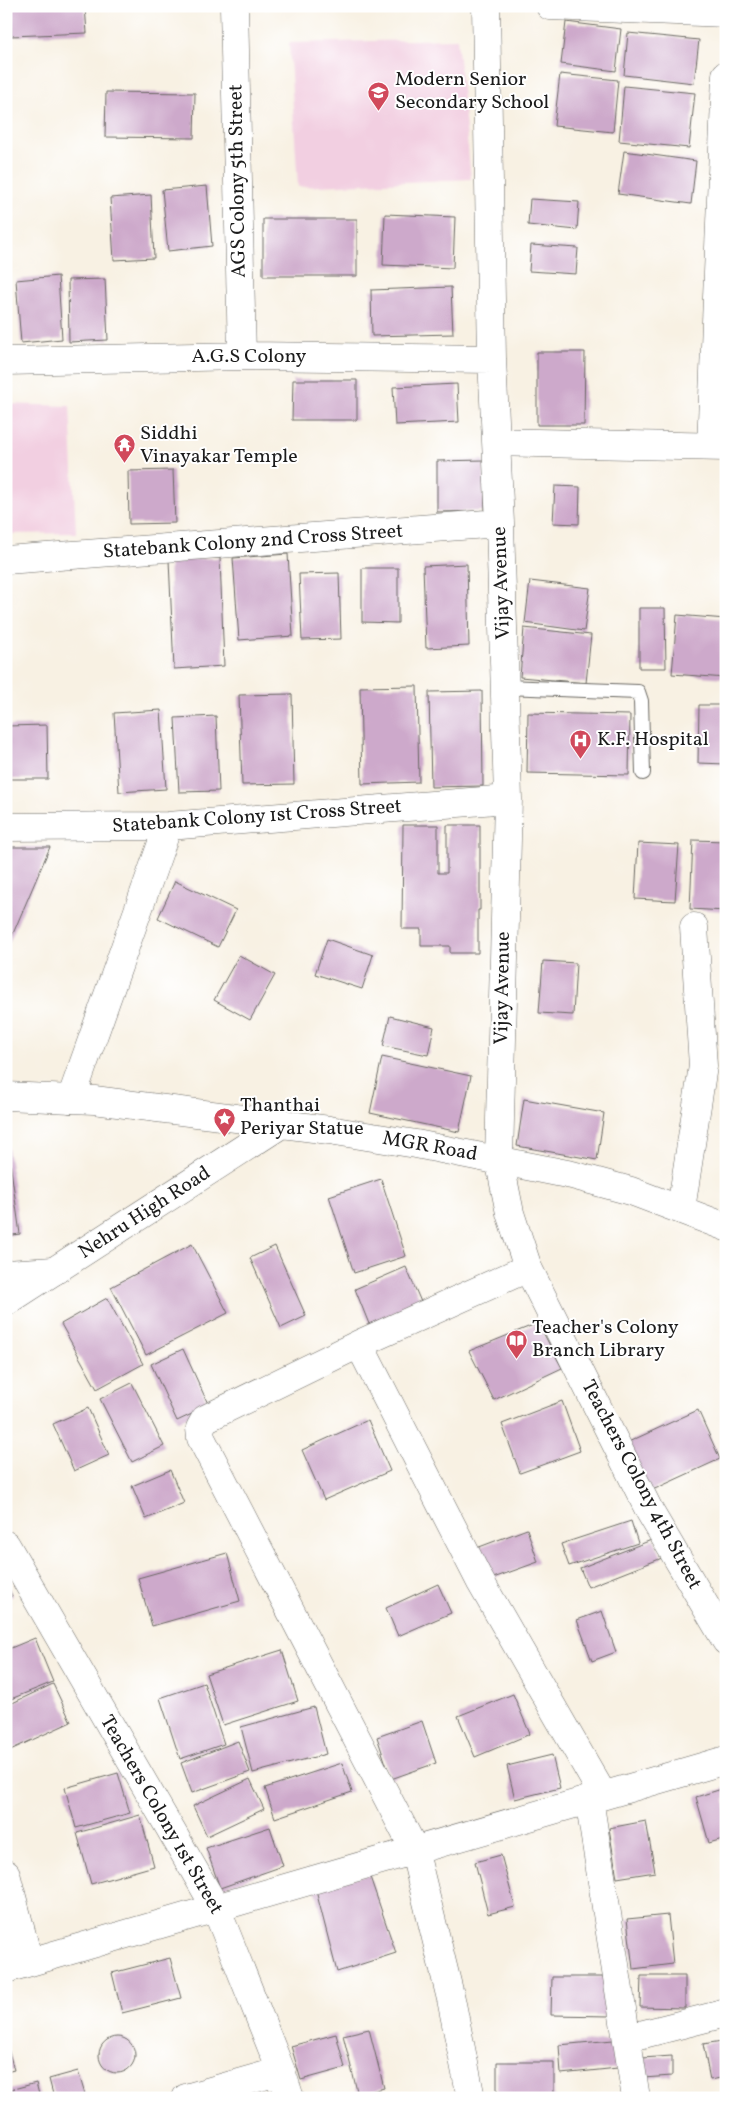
<svg xmlns="http://www.w3.org/2000/svg" width="732" height="2104" font-family="Vollkorn,serif">
<style>
.built{fill:#f2cfe1}
.building{fill:#cda9cb}
.lines{fill:none;stroke-linecap:round;stroke-linejoin:round}
.service-casing{stroke:#696762;stroke-width:16}
.minor-casing{stroke:#696762;stroke-width:29}
.tertiary-casing{stroke:#696762;stroke-width:29}
.service{stroke:#fff;stroke-width:14}
.minor{stroke:#fff;stroke-width:28}
.tertiary{stroke:#fff;stroke-width:28}
.labels{text-anchor:middle;dominant-baseline:central;stroke-width:4;stroke-linejoin:round;paint-order:stroke}
.poi-label{font-size:20px;fill:#1c1c1c;stroke:#fff;text-anchor:start}
.street-label{font-size:20px;fill:#1c1c1c;stroke:#fff}
</style>
<rect width="100%" height="100%" fill="#fff"/>
<filter id="ink" filterUnits="userSpaceOnUse"><feTurbulence type="fractalNoise" baseFrequency=".02" numOctaves="2"/><feDisplacementMap in="SourceGraphic" scale="10" xChannelSelector="R" yChannelSelector="G"/><feConvolveMatrix kernelMatrix="1 2 1 2 8 2 1 2 1" color-interpolation-filters="sRGB"/></filter>
<filter id="wash" filterUnits="userSpaceOnUse"><feTurbulence type="fractalNoise" baseFrequency=".0096" numOctaves="4" result="noise"/><feDisplacementMap in="SourceGraphic" scale="20" xChannelSelector="R" yChannelSelector="G"/><feGaussianBlur stdDeviation="1.12" result="paint"/><feColorMatrix in="noise" values="0 0 0 0 0 0 0 0 0 0 0 0 0 0 0 0 0 1.4 0 .05"/><feComposite in="paint" operator="in"/></filter>
<g filter="url(#wash)">
<rect width="100%" height="100%" fill="#f8f1e3"/>
<path class="built" d="M457,39L471,179L298,187L289,43Z
M6,404L70,406L76,533L6,534Z"/>
<g id="blocks">
<path class="building" d="M10,6H85L87,33L11,36Z
M566,22L621,29L616,71L561,64Z
M628,33L699,40L694,83L624,75Z
M560,74L618,80L613,132L554,126Z
M624,86L695,93L689,148L619,141Z
M106,92L195,93L194,138L105,137Z
M624,151L696,161L691,204L618,194Z
M207,186L212,246L168,251L162,190Z
M151,195L154,258L114,260L110,198Z
M530,199L579,202L577,230L528,225Z
M385,214L455,217L453,268L383,265Z
M263,219H357V276H263Z
M531,245L578,248L576,274L529,271Z
M58,276L62,339L21,343L16,280Z
M105,279L108,340L69,342L68,280Z
M451,287L453,334L372,336L371,290Z
M537,352H585L584,425H537Z
M293,380H357V420H292Z
M457,384L459,422L395,425L393,387Z
M484,460L485,511L437,512V461Z
M173,470L175,523L129,524L128,471Z
M555,486L580,487L579,524L553,523Z
M288,554L293,636L239,640L233,558Z
M220,558L224,666L174,669L169,560Z
M467,564L469,646L426,648L423,566Z
M362,568H398V623L362,622Z
M339,573L341,639L302,640L299,574Z
M530,581L590,588L584,631L525,623Z
M639,608H665L666,668H639Z
M677,615L726,619V678L672,674Z
M524,628L591,635L586,683L520,677Z
M417,686L419,782L362,784L360,687Z
M482,691L483,786L431,787L429,692Z
M292,694L294,784L242,785L239,695Z
M699,705H726V764L698,763Z
M161,710L166,789L119,792L114,713Z
M528,713L630,715L629,775L527,773Z
M216,716L219,791L179,792L175,718Z
M47,725L48,779H6V726Z
M403,825H438V873H447V825H480V910H478V953H450V946H421V929H402Z
M693,840L726,841V911L690,909Z
M638,843L679,845L675,901L635,899Z
M6,847H50L6,950Z
M175,881L236,910L218,947L158,918Z
M327,939L373,955L362,989L315,974Z
M239,955L275,975L250,1020L214,1000Z
M543,961L576,963L573,1015L539,1013Z
M390,1016L434,1027L428,1055L383,1046Z
M382,1057L471,1076L459,1132L370,1113Z
M524,1099L604,1113L597,1160L517,1146Z
M6,1133L20,1234L6,1236Z
M381,1179L406,1256L354,1273L329,1196Z
M192,1244L228,1313L146,1355L111,1287Z
M275,1246L306,1316L281,1328L250,1258Z
M406,1267L421,1302L369,1324L355,1289Z
M107,1298L143,1364L97,1389L61,1324Z
M538,1323L562,1368L494,1400L469,1351Z
M183,1349L209,1406L177,1421L151,1364Z
M132,1383L164,1446L132,1462L100,1399Z
M562,1401L580,1451L520,1473L502,1424Z
M88,1408L109,1455L74,1471L53,1424Z
M698,1410L720,1459L646,1493L624,1444Z
M368,1420L390,1471L324,1500L302,1450Z
M170,1470L184,1503L146,1519L132,1486Z
M631,1521L638,1543L569,1566L561,1544Z
M527,1529L538,1562L485,1581L474,1549Z
M654,1539L662,1558L588,1587L580,1568Z
M227,1553L240,1601L152,1626L138,1578Z
M6,1582L12,1596L6,1599Z
M438,1584L451,1613L398,1636L386,1608Z
M602,1611L616,1652L592,1661L577,1620Z
M35,1638L53,1682L6,1701V1650Z
M282,1650L298,1701L223,1725L206,1674Z
M204,1683L224,1744L180,1759L160,1698Z
M53,1684L71,1722L6,1752V1706Z
M513,1694L530,1734L475,1757L458,1716Z
M314,1707L326,1754L253,1773L241,1727Z
M422,1721L436,1763L391,1779L377,1737Z
M238,1741L250,1772L192,1793L181,1763Z
M552,1755L560,1788L515,1799L507,1766Z
M342,1763L352,1792L275,1818L265,1788Z
M118,1773L130,1813L76,1828L65,1788Z
M250,1779L264,1809L207,1836L193,1806Z
M725,1788L726,1838L709,1843L696,1797Z
M140,1815L154,1866L91,1884L77,1833Z
M646,1821L655,1872L617,1878L609,1828Z
M270,1827L283,1866L220,1888L206,1848Z
M501,1855L515,1907L488,1914L475,1862Z
M369,1874L396,1953L337,1972L315,1887Z
M668,1915L673,1964L633,1969L627,1919Z
M170,1958L181,1998L122,2013L112,1973Z
M641,1976H685V2008L640,2007Z
M552,1977H610V2016L551,2015Z
M369,2029L384,2088L358,2095L343,2035Z
M336,2034L345,2068L301,2080L291,2046Z
M99 2055a18 18 0 1 1 36 0a18 18 0 1 1-36 0Z
M624,2039L627,2067L561,2074L559,2045Z
M6,2041L14,2070L6,2072Z
M722,2041L726,2077L710,2080L703,2044Z
M672,2056V2076L643,2078L642,2058Z
M497,2062H554V2098H497Z
M78,2071L86,2098H54L49,2079Z
M36,2083L40,2098H8L6,2091Z"/>
</g>
</g>
<g filter="url(#ink)">
<use href="#blocks" fill-opacity="0" stroke="#696762" stroke-width="1"/>
<g class="lines">
<defs>
<path id="service" d="M505,687L638,692L641,701L643,773"/>
<path id="minor" d="M234,6L242,356
M486,6L492,359L500,523L508,799L499,1159L510,1213L528,1268L650,1512L726,1641
M550,6L726,13
M6,361L242,356L492,359
M496,442L726,447
M711,446L726,75
M6,560L500,523
M6,827L168,826L508,799
M71,1099L168,826
M681,1209L703,1066L694,927
M6,1274L54,1271
M359,1344L480,1581L603,1795
M6,1545L216,1908L281,2071L290,2098
M589,1799L636,2098
M6,1874L29,1962
M6,1969L726,1760
M628,2038L726,2013
M186,2098L281,2071
M471,2098L451,1999L414,1849L201,1438L200,1428L205,1419L359,1344L528,1268"/>
<path id="tertiary" d="M6,1096L94,1100L329,1130L416,1144L572,1175L631,1191L726,1227
M6,1302L283,1123"/>
</defs>
<use href="#service" class="service-casing"/>
<use href="#minor" class="minor-casing"/>
<use href="#tertiary" class="tertiary-casing"/>
<use href="#service" class="service"/>
<use href="#minor" class="minor"/>
<use href="#tertiary" class="tertiary"/>
</g>
</g>
<defs>
<symbol id="school-pin" viewBox="-11 -11 22 30"><path d="M0 17L-7.5 6A9.5 9.5 0 1 1 7.5 6Z" fill="#d1495b" stroke="#fff"/><path d="M0-5L7-2L0 1L-7-2ZM-4 1L0 2.5L4 1V4Q0 6-4 4Z" fill="#fff"/></symbol>
<symbol id="temple-pin" viewBox="-11 -11 22 30"><path d="M0 17L-7.5 6A9.5 9.5 0 1 1 7.5 6Z" fill="#d1495b" stroke="#fff"/><path d="M0-6L5-2H3V0L6.5 2.5H4V6H1.5V3h-3V6H-4V2.5H-6.5L-3 0V-2H-5Z" fill="#fff"/></symbol>
<symbol id="hospital-pin" viewBox="-11 -11 22 30"><path d="M0 17L-7.5 6A9.5 9.5 0 1 1 7.5 6Z" fill="#d1495b" stroke="#fff"/><path d="M-5-5h3v3.5h4V-5h3V5h-3V1.5h-4V5h-3Z" fill="#fff"/></symbol>
<symbol id="sight-pin" viewBox="-11 -11 22 30"><path d="M0 17L-7.5 6A9.5 9.5 0 1 1 7.5 6Z" fill="#d1495b" stroke="#fff"/><path d="M0-6L1.8-2.2L6-1.7L2.9 1.2L3.7 5.4L0 3.3L-3.7 5.4L-2.9 1.2L-6-1.7L-1.8-2.2Z" fill="#fff"/></symbol>
<symbol id="library-pin" viewBox="-11 -11 22 30"><path d="M0 17L-7.5 6A9.5 9.5 0 1 1 7.5 6Z" fill="#d1495b" stroke="#fff"/><path d="M-6-4Q-3-5.5-.7-3.5V5Q-3 3-6 4ZM6-4Q3-5.5 .7-3.5V5Q3 3 6 4Z" fill="#fff"/></symbol>
</defs>
<g fill-rule="evenodd">
<use href="#school-pin" x="366" y="80" width="25" height="34"/>
<use href="#temple-pin" x="112" y="432" width="25" height="34"/>
<use href="#hospital-pin" x="568" y="728" width="25" height="34"/>
<use href="#sight-pin" x="212" y="1106" width="25" height="34"/>
<use href="#library-pin" x="504" y="1328" width="25" height="34"/>
</g>
<g class="labels">
<g class="poi-label">
<text x="395" y="80">Modern Senior<tspan x="395" dy="23">Secondary School</tspan></text>
<text x="140" y="434">Siddhi<tspan x="140" dy="23">Vinayakar Temple</tspan></text>
<text x="597" y="740">K.F. Hospital</text>
<text x="240" y="1106">Thanthai<tspan x="240" dy="23">Periyar Statue</tspan></text>
<text x="532" y="1328">Teacher's Colony<tspan x="532" dy="23">Branch Library</tspan></text>
</g>
<g class="street-label">
<text transform="translate(238 181) rotate(-91)">AGS Colony 5th Street</text>
<text x="249" y="357">A.G.S Colony</text>
<text transform="translate(253 542) rotate(-4)">Statebank Colony 2nd Cross Street</text>
<text transform="translate(502 583) rotate(-92)">Vijay Avenue</text>
<text transform="translate(257 817) rotate(-4)">Statebank Colony 1st Cross Street</text>
<text transform="translate(503 988) rotate(-89)">Vijay Avenue</text>
<text transform="translate(430 1147) rotate(10)">MGR Road</text>
<text transform="translate(145 1213) rotate(-33)">Nehru High Road</text>
<text transform="translate(641 1485) rotate(62)">Teachers Colony 4th Street</text>
<text transform="translate(161 1815) rotate(60)">Teachers Colony 1st Street</text>
</g>
</g>
<rect width="732" height="2104" fill="none" stroke="#fff" stroke-width="25"/>
</svg>
